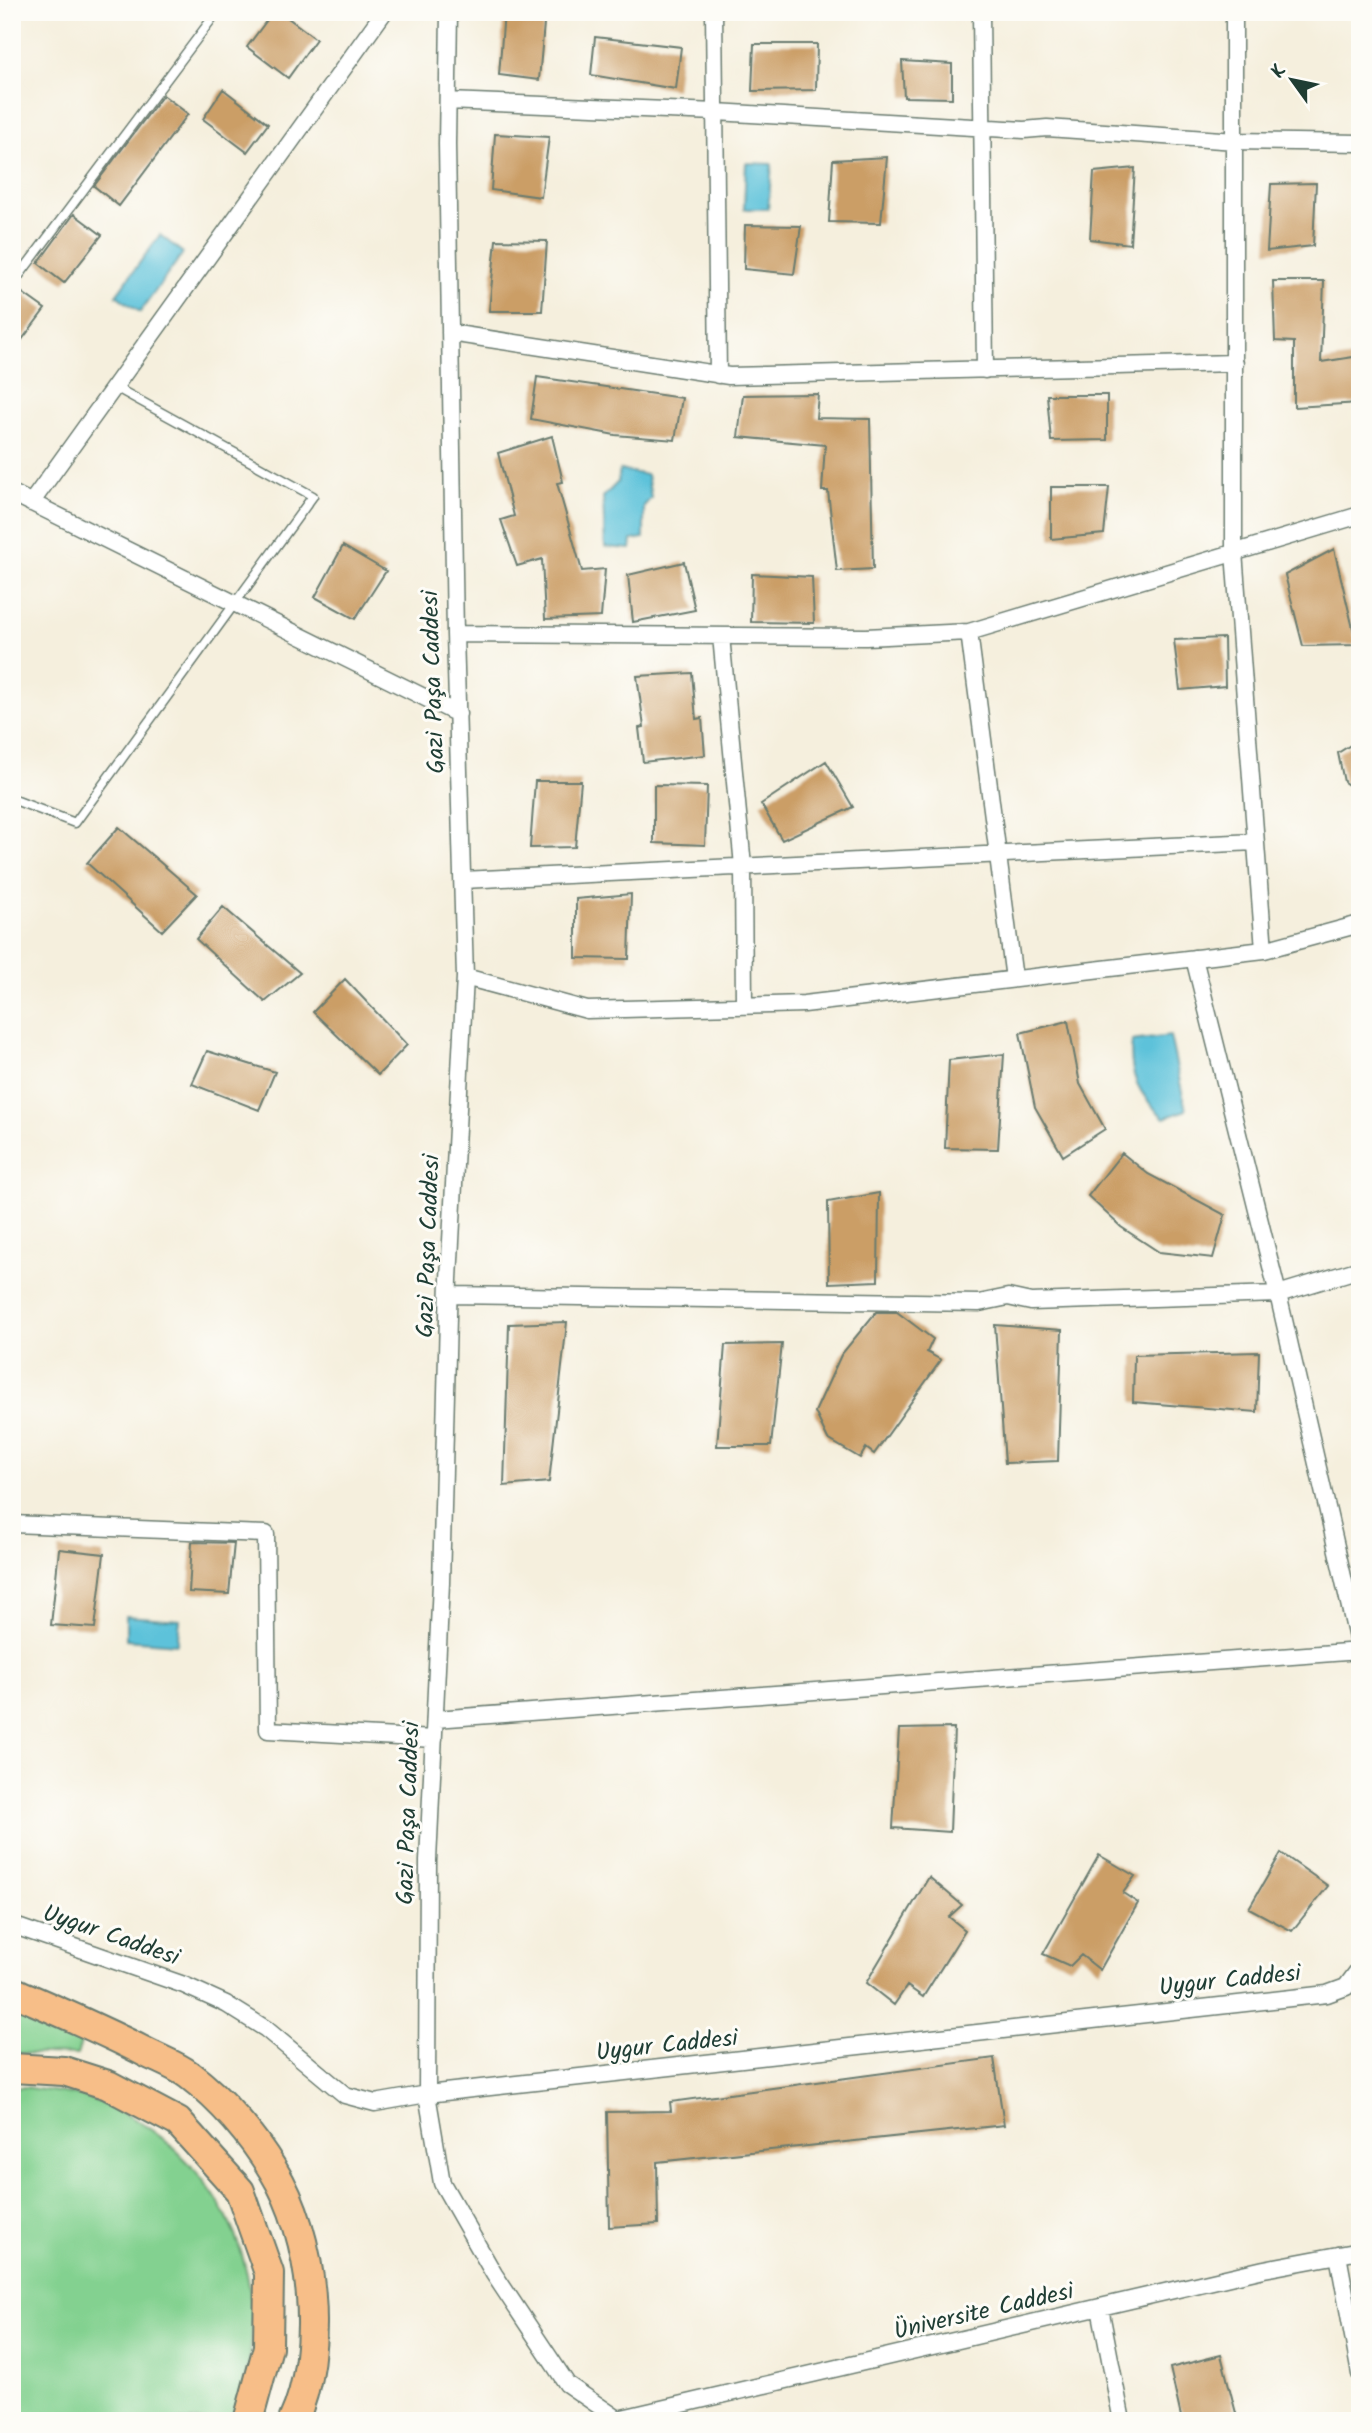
<svg xmlns="http://www.w3.org/2000/svg" width="1372" height="2433" font-family="Kalam,sans-serif">
<style>
.green{fill:#83d190;stroke:#518762;stroke-width:2}
.water{fill:#5dc2da;stroke:#3e8087;stroke-width:2}
.building{fill:#cb9e66}
.lines{fill:none;stroke-linecap:round;stroke-linejoin:round}
.service-casing{stroke:#6a7b6f;stroke-width:11}
.minor-casing{stroke:#6a7b6f;stroke-width:19}
.motorway-casing{stroke:#6a7b6f;stroke-width:32}
.service{stroke:#fff;stroke-width:8}
.minor{stroke:#fff;stroke-width:16}
.motorway{stroke:#f7be88;stroke-width:28}
.labels{text-anchor:middle;dominant-baseline:central;stroke-width:6;stroke-linejoin:round;paint-order:stroke}
.street-label{font-size:24px;fill:#1f3d34;stroke:#fdfcf7}
</style>
<rect width="100%" height="100%" fill="#fdfcf7"/>
<filter id="ink" filterUnits="userSpaceOnUse"><feTurbulence type="fractalNoise" baseFrequency=".0143" numOctaves="2"/><feDisplacementMap in="SourceGraphic" scale="14" xChannelSelector="R" yChannelSelector="G"/><feConvolveMatrix kernelMatrix="1 2 1 2 8 2 1 2 1" color-interpolation-filters="sRGB"/></filter>
<filter id="wash" filterUnits="userSpaceOnUse"><feTurbulence type="fractalNoise" baseFrequency=".00686" numOctaves="4" result="noise"/><feDisplacementMap in="SourceGraphic" scale="28" xChannelSelector="R" yChannelSelector="G"/><feGaussianBlur stdDeviation="1.57" result="paint"/><feColorMatrix in="noise" values="0 0 0 0 0 0 0 0 0 0 0 0 0 0 0 0 0 1.4 0 .05"/><feComposite in="paint" operator="in"/></filter>
<g filter="url(#wash)">
<rect width="100%" height="100%" fill="#f5efdd"/>
<path class="green" d="M12,2009L82,2039L77,2055L12,2053Z
M25,2087C45,2091 69,2092 88,2098C197,2134 266,2243 250,2356C247,2375 240,2395 235,2413L229,2421H12V2088Z"/>
<path class="water" d="M746,163L772,164L768,209H744Z
M160,235L183,253L140,312L116,295Z
M620,470L647,475L651,498L644,506V538L632,540L631,549L605,547L603,497L618,482Z
M1170,1036L1186,1110L1164,1118C1139,1095 1128,1075 1132,1041Z
M126,1616L180,1620L177,1644L126,1640Z"/>
<g id="blocks">
<path class="building" d="M273,12H280L316,39L288,78L247,47Z
M504,12H545L539,80L499,75Z
M595,37L681,47L676,89L591,75Z
M754,44H817L816,90L752,91Z
M902,61L952,64V98L904,97Z
M223,89L268,124L247,152L203,119Z
M163,95L188,114L119,206L94,186Z
M495,134L549,137L541,197L491,190Z
M887,157L881,223L829,222L833,160Z
M1135,168L1130,244L1090,239L1094,172Z
M1316,183L1313,246L1267,251L1271,184Z
M74,214L102,235L64,283L38,263Z
M745,225L801,226L794,274L744,269Z
M496,240L547,241L542,311H489Z
M1273,281H1324L1321,362L1360,356V403L1294,407V342L1275,341Z
M17,289L45,309L12,353V291Z
M537,377L682,398L675,440L615,435L531,419Z
M818,394L816,418L870,419L873,569L837,571L828,491H822L825,445L738,437L743,395Z
M1047,395H1107V440L1051,441Z
M552,436L563,482L557,483L582,571L605,569L601,617L545,619L542,559L517,566L501,520L514,516L498,453Z
M1051,487H1109L1104,534L1051,539Z
M343,546L386,571L355,619L315,597Z
M1334,549L1357,645L1303,646L1285,575Z
M684,562L695,610L633,622L628,575Z
M752,574L812,577L814,623L751,622Z
M1224,638L1225,686L1180,690L1174,640Z
M692,673L696,719L702,718L705,755L643,762L639,728L644,727L637,676Z
M1360,739V793L1344,782L1338,753Z
M826,761L853,807L782,840L761,804Z
M535,781H581L575,847L530,848Z
M654,785L707,786L705,845L654,843Z
M119,827L197,894L162,931L87,863Z
M631,894L629,959L576,958V899Z
M223,907L300,973L265,1002L196,939Z
M345,979L407,1045L378,1075L313,1012Z
M1068,1021L1080,1084L1105,1129L1063,1156L1035,1107L1020,1033Z
M207,1051L275,1072L259,1110L192,1084Z
M1004,1054L998,1149L945,1148L949,1060Z
M1122,1153L1148,1174L1225,1215L1213,1258L1159,1252L1121,1227L1088,1196Z
M879,1193L878,1281L829,1283L828,1202Z
M876,1312H897L933,1339L927,1352L941,1360L874,1454L866,1448L860,1458L828,1439L815,1412L841,1355Z
M567,1322L549,1482L504,1486L509,1324Z
M995,1325L1062,1330L1058,1461L1005,1463Z
M782,1344L771,1446H717L725,1345Z
M1259,1352L1257,1412L1133,1402L1134,1355Z
M192,1542L234,1543L229,1594L189,1592Z
M59,1549L104,1554L95,1628L51,1625Z
M954,1728L950,1832L893,1828L899,1729Z
M1281,1853L1328,1886L1292,1931L1249,1908Z
M1099,1855L1135,1876L1123,1893L1138,1903L1100,1970L1081,1955L1070,1966L1043,1954Z
M929,1877L962,1905L949,1917L965,1930L923,1997L907,1986L894,2005L866,1983Z
M994,2058L1004,2125L657,2162L658,2224L609,2227L607,2112L671,2111L670,2102Z
M1221,2355L1238,2421H1182L1170,2368Z"/>
</g>
</g>
<g filter="url(#ink)">
<use href="#blocks" fill-opacity="0" stroke="#6a7b6f" stroke-width="2"/>
<g class="lines">
<defs>
<path id="service" d="M12,285L217,12
M12,799L75,823L313,496L115,387"/>
<path id="minor" d="M449,12L447,144L455,634L465,977L449,1279L441,1583L428,1861L427,2094L442,2183L494,2274L567,2384L618,2419L1264,2269L1360,2251
M714,12L718,375
M981,12L985,370
M1234,12V552L1264,950
M448,101L716,112L1024,130L1047,128L1236,141L1360,143
M450,333L729,376L1235,363
M12,493L458,714
M31,503L384,12
M969,632L1014,979
M455,634L866,637L969,632L1360,515
M721,636L743,866L744,1005
M463,880L1255,842
M1194,958L1278,1294L1360,1651
M465,977L587,1010L804,1004L1264,950L1360,924
M449,1295L979,1303L1008,1297L1031,1302L1278,1294L1360,1269
M12,1524L266,1534L268,1730L434,1739
M435,1719L1360,1651
M12,1925L184,1985L226,2004L266,2029L345,2095L375,2103L427,2094L1327,1994L1346,1987L1360,1968
M1338,2255L1360,2374
M1100,2308L1122,2421"/>
<path id="motorway" d="M12,1991C58,2011 103,2030 147,2053C161,2060 177,2066 189,2075C222,2100 252,2135 273,2170C314,2236 326,2350 293,2421
M12,2068L64,2071L108,2085L178,2122L240,2191L269,2273L268,2347L248,2421"/>
</defs>
<use href="#service" class="service-casing"/>
<use href="#minor" class="minor-casing"/>
<use href="#motorway" class="motorway-casing"/>
<use href="#service" class="service"/>
<use href="#minor" class="minor"/>
<use href="#motorway" class="motorway"/>
</g>
</g>
<g class="labels">
<g class="street-label">
<text transform="translate(434 682) rotate(-92)">Gazi Paşa Caddesi</text>
<text transform="translate(429 1246) rotate(-88)">Gazi Paşa Caddesi</text>
<text transform="translate(409 1813) rotate(-88)">Gazi Paşa Caddesi</text>
<text transform="translate(111 1936) rotate(19)">Uygur Caddesi</text>
<text transform="translate(1230 1981) rotate(-6)">Uygur Caddesi</text>
<text transform="translate(667 2046) rotate(-6)">Uygur Caddesi</text>
<text transform="translate(984 2312) rotate(-13)">Üniversite Caddesi</text>
</g>
</g>
<rect width="1372" height="2433" fill="none" stroke="#fdfcf7" stroke-width="42"/>
<g transform="translate(1292 80) rotate(303)" stroke="#fdfcf7" stroke-width="5" paint-order="stroke">
<path d="M0-5L12 26L0 18L-12 26Z" fill="#1f3d34"/>
<text y="-10" font-size="19" font-weight="bold" text-anchor="middle" fill="#1f3d34">K</text>
</g>
</svg>
